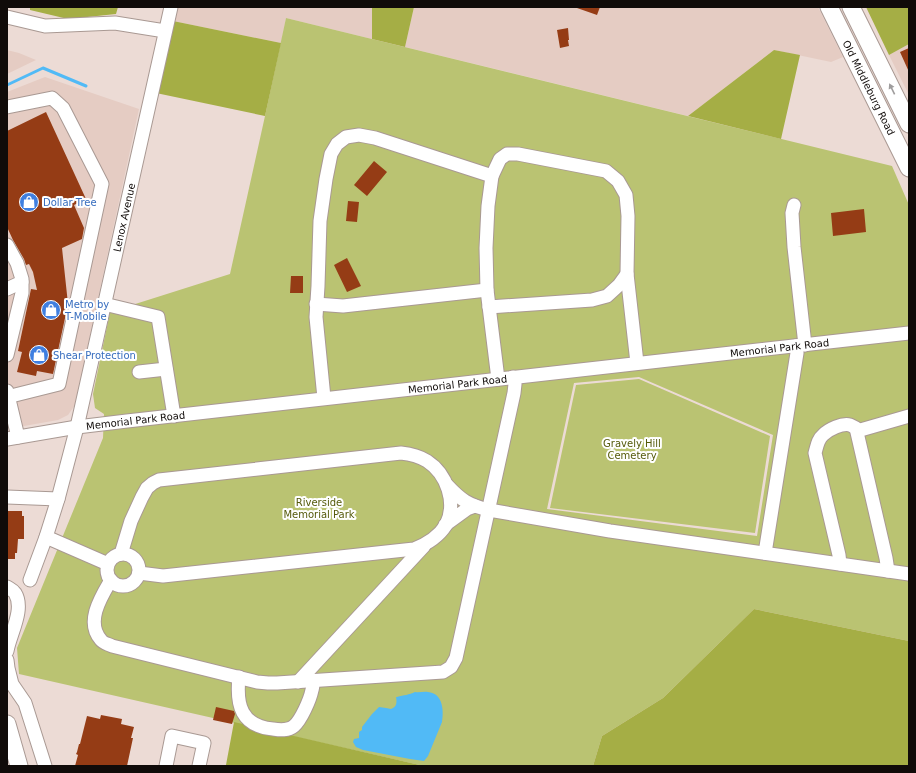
<svg xmlns="http://www.w3.org/2000/svg" width="916" height="773" font-family="'DejaVu Sans',sans-serif">
<style>
.built{fill:#e5ccc3}
.green{fill:#bac372;fill-rule:evenodd}
.forest{fill:#a5ae45}
.water{fill:#51baf6}
.lines{fill:none;stroke-linecap:round;stroke-linejoin:round}
.stream{stroke:#51baf6;stroke-width:3}
.building{fill:#953c15}
.minor-casing{stroke:#a99993;stroke-width:15}
.major-casing{stroke:#a99993;stroke-width:19}
.minor{stroke:#fff;stroke-width:13}
.major{stroke:#fff;stroke-width:17}
.oneway{fill:#9f9d9d}
.labels{text-anchor:middle;dominant-baseline:central;stroke-width:4;stroke-linejoin:round;paint-order:stroke}
.street-label{font-size:10px;fill:#100b09;stroke:#fff}
.shop-label{font-size:10px;fill:#366cbe;stroke:#fff;text-anchor:start}
.park-label{font-size:10px;fill:#555a0b;stroke:#fff}
</style>
<rect width="100%" height="100%" fill="#ecdbd5"/>
<path class="built" d="M176,7H372V39L286,18L281,43L173,21Z
M414,7H818L843,57L831,62L774,50L688,116L405,47Z
M909,44V95L889,55Z
M7,50L19,53L36,60L7,74Z
M45,77L139,109L75,405L68,415L58,420L7,429V92Z"/>
<path class="green" d="M286,18L892,166L909,205V641L754,609L663,698L602,736L593,766H424L19,674L17,648L103,438L104,414L95,408L93,394L110,312L230,274L265,116ZM639,377L773,435L757,536L547,509L574,383Z
M639,379L770,436L755,533L550,508L576,385Z"/>
<path class="forest" d="M30,7H118L116,14L68,19L30,10Z
M372,7H414L405,47L372,39Z
M866,7H909V44L889,55Z
M173,21L281,43L265,116L156,93Z
M774,50L800,55L781,139L688,116Z
M754,609L909,641V766H593L602,736L663,698Z
M234,722L424,766H230L226,765Z"/>
<path class="water" d="M415,692C419,693 424,691 428,692C443,693 444,711 442,722L428,756L424,761L410,759L363,750L356,747L353,742L354,739L359,738V732L362,730V727L372,714L379,707L386,708L391,709C397,707 397,702 396,697H397C404,695 409,695 415,692Z"/>
<g class="lines">
<path class="stream" d="M7,85L43,68L86,86"/>
</g>
<path class="building" d="M577,7H600L597,15L577,8Z
M568,28L569,40H568L569,46L560,48L557,30Z
M909,48V72L900,52Z
M46,112L86,199L74,205L84,228L82,239L62,248L68,304L53,374L37,371L36,376L17,372L22,352L18,351L31,289L37,290L33,272L29,264L26,265L24,259L13,240L7,227V131Z
M374,161L387,172L367,196L354,185Z
M348,201L359,202L357,222L346,221Z
M864,209L866,232L833,236L831,213Z
M347,258L361,286L347,292L334,265Z
M291,276H303V293H290Z
M7,511H22V516H24V539H18L17,553H15V559H7Z
M216,707L234,711L235,714L232,724L213,720Z
M101,715L122,719L121,724L134,727L131,738H133L127,766H75L78,755L76,754L77,752L79,744H80L87,716L100,719Z"/>
<g class="lines">
<defs>
<g id="minor">
<path d="M7,17L45,26L115,23L165,31"/>
<path d="M7,107L52,98L63,108L102,184L59,384L7,397"/>
<path d="M492,176L500,159L507,154H518L606,171L618,181L626,195L628,216L627,274L637,363"/>
<path d="M794,205L792,213L794,247L805,345"/>
<path d="M7,245L17,263L22,279V293L7,355"/>
<path d="M7,289L22,282"/>
<path d="M104,304L158,317L174,416"/>
<path d="M316,304L343,306L487,290"/>
<path d="M489,307L592,300L607,296L619,285L627,274"/>
<path d="M139,372L166,369"/>
<path d="M7,391L18,437"/>
<path d="M324,398L316,317L318,286L320,221L326,179L331,154L337,144L346,137L359,135L375,138L492,176L488,206L486,248L487,290L498,379"/>
<path d="M857,431L909,416"/>
<path id="s1" d="M7,439L77,427L127,421L909,333"/>
<path d="M447,485C461,500 468,505 489,510L610,531L909,574"/>
<path d="M7,497L58,499"/>
<path d="M445,525L467,509L475,506"/>
<path d="M46,537L108,564"/>
<path d="M765,553L797,353L796,346"/>
<circle cx="123" cy="570" r="16"/>
<path d="M121,554L131,521L142,497L147,488L153,483L159,480L401,453C410,454 419,456 427,461C447,474 457,503 446,525C439,536 427,544 414,549L163,576L139,573"/>
<path d="M840,564L839,555L815,453C817,446 818,439 823,435C829,429 842,423 850,425C852,426 854,427 856,428L886,558L888,571"/>
<path id="s2" d="M30,580L46,537L58,499L77,427L171,7"/>
<path d="M111,580C101,597 85,622 101,640C103,643 108,644 112,646L257,682L268,683H277L443,672L451,667L456,658L514,393L515,384L513,377"/>
<path d="M7,587C10,589 13,590 15,593C25,609 10,634 7,651"/>
<path d="M7,660L8,668L12,684L25,703L45,766"/>
<path d="M239,677C236,705 241,726 273,729C280,730 288,731 294,726C301,720 310,700 312,690C313,688 313,684 313,681"/>
<path d="M298,682L424,546"/>
<path d="M166,766L172,736L204,743L199,766"/>
</g>
<g id="major">
<path id="s3" d="M829,7L909,168"/>
<path d="M851,7L909,124"/>
<path d="M7,724L19,766"/>
</g>
</defs>
<use href="#minor" class="minor-casing"/>
<use href="#major" class="major-casing"/>
<use href="#minor" class="minor"/>
<use href="#major" class="major"/>
</g>
<defs><path id="oneway-solid" d="M-6-.8H1V-3.2L6.5 0L1 3.2V.8H-6Z"/></defs>
<use class="oneway" href="#oneway-solid" transform="translate(892 89) rotate(-116)"/>
<defs>
<symbol id="shop-disc" viewBox="-11 -11 22 22"><circle r="9.5" fill="#3f7fe0" stroke="#fff"/><path d="M-5-2.5h2.3a2.7 3.5 0 0 1 5.4 0H5L5.5 6h-11ZM-1.5-2.5h3a1.5 2.3 0 0 0-3 0Z" fill="#fff"/></symbol>
</defs>
<g fill-rule="evenodd">
<use href="#shop-disc" x="18" y="191" width="22" height="22"/>
<use href="#shop-disc" x="40" y="299" width="22" height="22"/>
<use href="#shop-disc" x="28" y="344" width="22" height="22"/>
</g>
<g class="labels">
<g class="street-label">
<text stroke="none"><textPath href="#s3" startOffset="90">Old Middleburg Road</textPath></text>
<text stroke="none"><textPath href="#s2" startOffset="375">Lenox Avenue</textPath></text>
<text stroke="none"><textPath href="#s1" startOffset="778">Memorial Park Road</textPath></text>
<text stroke="none"><textPath href="#s1" startOffset="454">Memorial Park Road</textPath></text>
<text stroke="none"><textPath href="#s1" startOffset="130">Memorial Park Road</textPath></text>
</g>
<g class="shop-label">
<text x="43" y="202">Dollar Tree</text>
<text x="65" y="304">Metro by<tspan x="65" dy="12">T-Mobile</tspan></text>
<text x="53" y="355">Shear Protection</text>
</g>
<g class="park-label">
<text x="632" y="443">Gravely Hill<tspan x="632" dy="12">Cemetery</tspan></text>
<text x="319" y="502">Riverside<tspan x="319" dy="12">Memorial Park</tspan></text>
</g>
</g>
<rect width="916" height="773" fill="none" stroke="#100b09" stroke-width="16"/>
</svg>
